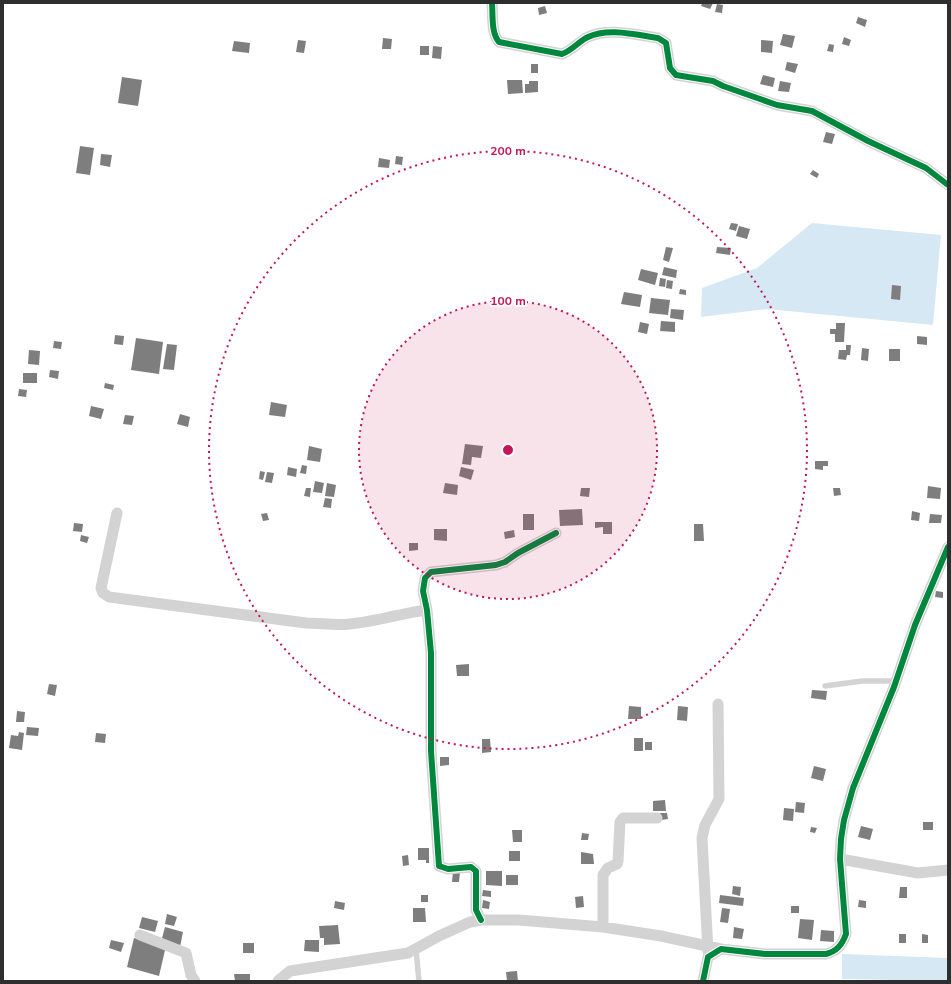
<svg xmlns="http://www.w3.org/2000/svg" width="951" height="984" font-family="'Nunito Sans',sans-serif">
<style>
.water{fill:#d6e8f3}
.building{fill:#7e7e7e}
.lines{fill:none;stroke-linecap:round;stroke-linejoin:round}
.lane{stroke:#d3d3d3;stroke-width:5.5}
.street{stroke:#d3d3d3;stroke-width:11}
.cycleway-casing{stroke:#fff;stroke-width:8}
.cycleway{stroke:#00873e;stroke-width:6}
.ring{fill:none;stroke:#c2185b;stroke-width:2;stroke-dasharray:2 4}
.centre{fill:#c2185b;stroke:#fff;stroke-width:2}
.ring-label{font-size:12px;text-anchor:middle;font-weight:bold;fill:#c2185b;stroke:#fff;stroke-width:4;stroke-linejoin:round;paint-order:stroke}
</style>
<rect width="100%" height="100%" fill="#fff"/>
<path class="water" d="M812,223L941,235L933,325L767,309L701,317L702,288L757,268Z
M842,954L948,958V981L842,979Z"/>
<path class="building" d="M702,3H713L710,9L701,6Z
M717,4L723,5L722,13L715,12Z
M545,6L547,13L539,15L538,8Z
M858,17L867,20L865,27L856,23Z
M783,34L795,36L792,48L780,45Z
M844,37L851,40L849,46L842,44Z
M383,38L392,39L391,49H382Z
M298,40L306,41L304,53L296,52Z
M761,40L773,41L772,53L761,52Z
M234,41L250,43L249,53L232,51Z
M829,44L834,45L833,52L827,51Z
M420,46H429V55H420Z
M433,46L442,47L441,59L432,58Z
M787,62L798,64L795,73L785,70Z
M531,64H538V73H531Z
M763,75L775,78L773,87L760,84Z
M122,77L142,80L138,106L118,103Z
M507,80H522L523,93L508,94Z
M529,81H538V92L525,93V84H529Z
M780,81L791,83L789,92L778,91Z
M826,132L835,134L832,144L823,142Z
M80,146L94,148L90,175L76,173Z
M101,154L112,155L110,167L100,165Z
M396,156L403,157L402,165L395,164Z
M379,158L390,160L389,168L378,167Z
M813,170L819,174L817,178L810,174Z
M731,223L738,224L736,231L729,229Z
M739,226L750,229L747,239L736,236Z
M666,247L673,248L669,262L663,260Z
M717,247L731,248L730,255L716,253Z
M664,267L677,270L676,278L662,275Z
M641,269L658,273L655,285L638,280Z
M660,278L666,279L665,287L659,286Z
M667,280L673,281L672,289L666,288Z
M892,285L901,286L900,300L891,299Z
M680,289L686,290V295L679,294Z
M624,292L642,295L640,307L621,304Z
M651,298L670,300L668,315L649,313Z
M671,309L684,310L683,320L670,318Z
M661,321L675,322V332L660,331Z
M640,322L649,324L647,334L638,332Z
M836,323H845L844,342H835V334H830V329H836Z
M115,335L124,336L123,345L114,344Z
M917,336L927,337V345L917,344Z
M136,338L163,342L159,374L131,370Z
M54,341L62,342L61,349L53,348Z
M167,344L177,345L174,370L163,369Z
M846,345H851L850,355H847L846,360L838,359L839,350H846Z
M862,348L869,349L868,361L861,360Z
M889,349H900V361H889Z
M29,350L40,351L39,365L28,364Z
M50,370L59,371L58,379L49,377Z
M23,373H37V383H23Z
M105,383L114,385L113,390L104,388Z
M19,389L27,390L26,397L18,396Z
M271,402L287,405L285,417L269,415Z
M91,406L104,409L101,419L89,416Z
M180,414L190,417L188,427L177,424Z
M125,415L134,416L132,425L123,424Z
M465,444L483,446L481,458L472,457L471,465L462,464Z
M309,446L322,449L320,462L307,460Z
M815,461H828V466H823V470L815,469Z
M302,465L307,466L306,474L300,473Z
M288,467L297,469L296,477L287,475Z
M461,467L474,470L471,480L459,476Z
M260,471L265,472L263,480L259,479Z
M267,472L274,473L272,483L265,482Z
M315,481L324,483L322,493L313,492Z
M327,483L336,485L334,497L325,496Z
M445,483L458,485L457,495L443,493Z
M928,486L941,488L940,499L927,498Z
M306,488H311L310,497L304,496Z
M581,488H590L589,497L580,496Z
M833,488H840L841,495L834,496Z
M325,498L332,499L331,508L323,507Z
M582,509L583,525L560,526L559,510Z
M912,511L920,513L919,521L911,520Z
M267,513L269,520L263,521L261,514Z
M523,514H534V530H523Z
M930,514L942,515L941,523H929Z
M595,522H612V534H603V527L595,528Z
M74,523L83,524L82,532L73,531Z
M694,524H703L704,541H694Z
M434,529H447V541L434,540Z
M514,530L515,537L505,539L504,532Z
M81,535L89,537L87,543L80,541Z
M409,543H418V550L409,551Z
M936,591L943,592V598L935,597Z
M469,664V676H457L456,665Z
M49,684L57,685L55,696L47,694Z
M812,690L827,691L826,700L811,698Z
M629,706L641,707V719H628Z
M678,706L688,707L687,721L677,720Z
M17,711L25,712L24,722H16Z
M27,727L39,728L38,736L26,735Z
M19,732L24,733L22,750L9,748L11,735L18,736Z
M96,733L106,734L105,743L95,742Z
M634,738H643V751H634Z
M482,739H490L491,752L482,753Z
M645,742H652V750H645Z
M440,757H449V765L440,766Z
M814,766L826,769L823,781L811,778Z
M665,800L666,811H653V801Z
M796,802L805,803L804,813L795,812Z
M784,808L794,809L793,821L783,820Z
M660,813H667L668,819L661,820Z
M923,822H933V830H923Z
M861,826L873,829L870,840L858,837Z
M811,827L817,828L815,833L810,832Z
M512,830H522V842H513Z
M582,833L589,834L588,840H581Z
M418,848H429V863H426V860H418Z
M509,851H520V861H509Z
M581,852L593,854L594,864H581Z
M408,855L409,865L403,866L402,856Z
M453,871L460,872L459,882H452Z
M486,871H502V886L486,885Z
M506,875H518V885H506Z
M733,886L741,887L740,896L732,894Z
M900,887H907V898H899Z
M483,890L491,891V897L482,896Z
M421,895H428V902H421Z
M720,895L744,898L743,906L719,903Z
M583,896L584,907L576,908L575,897Z
M483,900L490,902L489,909L482,908Z
M859,900L866,901V908L858,907Z
M335,901L345,903L344,910L334,908Z
M791,906H799V913H791Z
M413,908H425L426,922H413Z
M722,908L730,909L728,923L720,922Z
M167,914L177,917L174,926L165,924Z
M142,917L158,921L155,932L139,928Z
M800,919L814,920L812,940L798,938Z
M338,925L340,944L324,945V938H320L319,926Z
M165,927L183,932L180,947L161,942Z
M734,927L744,929L742,939L733,938Z
M821,930L834,931V942L820,941Z
M899,934H906V943H899Z
M922,934L928,935V943H922Z
M134,938L166,946L159,976L127,967Z
M111,940L124,943L121,952L109,948Z
M305,940H319V952L304,951Z
M243,943H254V953H243Z
M517,971L518,981H507L506,972Z
M234,974H250V981H235Z"/>
<g class="lines">
<path class="lane" d="M825,686L862,681H896
M416,950L419,981"/>
<path class="street" d="M492,3C493,15 491,33 499,42L562,54C573,50 579,41 588,37C608,27 637,35 658,38L666,43L670,68L676,75L713,81L723,86L777,105L812,111L868,141L926,168L948,185
M117,513L101,588L103,593L109,597L306,623C321,623 336,626 350,624C376,622 401,613 427,610
M840,859L918,873L948,870
M481,920L476,910V871L471,867L448,869L439,866L431,751V653L427,610L423,591L425,578L431,572L496,565L505,562L518,553L556,533
M603,927V875L608,868L617,864L618,861L620,822L623,818H657
M140,935L186,953L191,975L195,981
M708,952L702,838L705,825L719,799L718,704
M278,981L290,971L408,953L439,936L470,922L481,920H519L603,927L661,936L721,949
M703,981L708,957L721,949L765,954H826C837,951 842,945 846,934L840,859L841,839L844,820L853,788L894,687L915,625L948,547"/>
<defs>
<path id="cycleway" d="M492,3C493,15 491,33 499,42L562,54C573,50 579,41 588,37C608,27 637,35 658,38L666,43L670,68L676,75L713,81L723,86L777,105L812,111L868,141L926,168L948,185
M481,920L476,910V871L471,867L448,869L439,866L431,751V653L427,610L423,591L425,578L431,572L496,565L505,562L518,553L556,533
M703,981L708,957L721,949L765,954H826C837,951 842,945 846,934L840,859L841,839L844,820L853,788L894,687L915,625L948,547"/>
</defs>
<use href="#cycleway" class="cycleway-casing"/>
<use href="#cycleway" class="cycleway"/>
</g>
<circle cx="508" cy="450" r="149" fill="#c2185b" fill-opacity=".12"/>
<g class="ring">
<circle cx="508" cy="450" r="149"/>
<circle cx="508" cy="450" r="299"/>
</g>
<circle cx="508" cy="450" r="6" class="centre"/>
<g class="ring-label">
<text x="508" y="155">200 m</text>
<text x="508" y="305">100 m</text>
</g>
<rect width="951" height="984" fill="none" stroke="#2e2e2e" stroke-width="8"/>
</svg>
